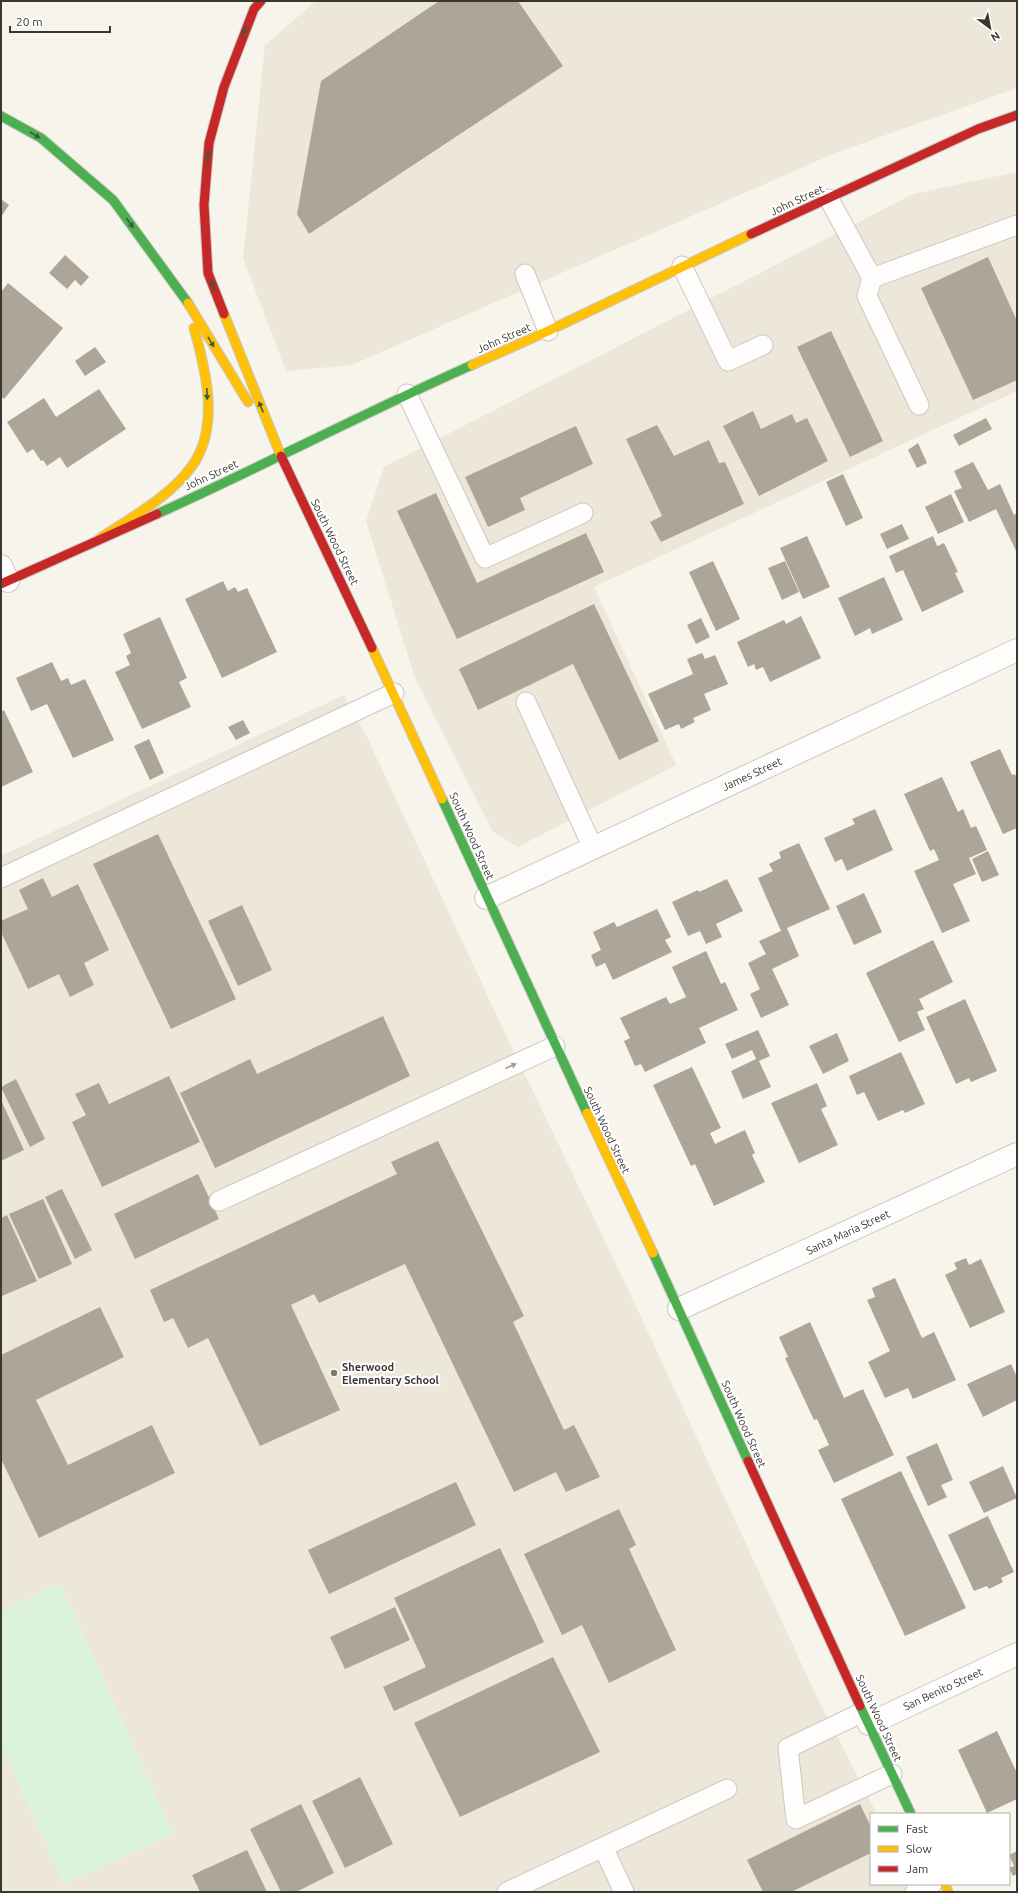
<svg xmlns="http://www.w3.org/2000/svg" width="1018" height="1893" font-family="Ubuntu,sans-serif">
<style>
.built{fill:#ede7d9}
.green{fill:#dbf4d9}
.building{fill:#ada698}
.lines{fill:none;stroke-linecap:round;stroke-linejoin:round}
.lane-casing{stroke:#cac8c3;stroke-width:21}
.street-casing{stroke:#cac8c3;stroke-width:24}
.fast-casing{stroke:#cac8c3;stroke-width:11}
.slow-casing{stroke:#cac8c3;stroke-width:11}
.jam-casing{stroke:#cac8c3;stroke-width:11}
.lane{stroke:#fefdfc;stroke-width:19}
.street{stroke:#fefdfc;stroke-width:22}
.fast{stroke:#4caf50;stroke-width:9}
.slow{stroke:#ffc107;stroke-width:9}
.jam{stroke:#c62828;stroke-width:9}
.oneway{fill:#3f5b3b}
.oneway2{fill:#9c9a97}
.poi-dot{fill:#7c7973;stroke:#fff;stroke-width:1.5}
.labels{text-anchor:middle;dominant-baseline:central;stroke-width:4;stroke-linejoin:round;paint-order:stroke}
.street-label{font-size:11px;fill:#393732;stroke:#fff}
.poi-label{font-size:11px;font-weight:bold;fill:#393732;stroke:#fff;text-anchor:start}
</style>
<rect width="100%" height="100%" fill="#f7f4ec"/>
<path class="built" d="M316,1H1017V88L833,154L352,365L286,371L243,258L265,45Z
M1017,172V391L594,587L676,765L518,847L493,832L415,678L366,521L384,467L913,194Z
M344,695L366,735L505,1033L628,1289L816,1695L877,1814H871V1884H914L918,1892H1V856Z"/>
<path class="green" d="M54,1586L63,1589L173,1834L64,1884L1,1745V1611Z"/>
<path class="building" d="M439,1H518L563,66L309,234L297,214L321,81Z
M1,199L9,205L1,217Z
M65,255L89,277L81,286L75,280L67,289L49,273Z
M988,257L1017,321V380L973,400L921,288Z
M8,283L63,328L4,399L1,397V292Z
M831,331L883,441L850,457L797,347Z
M95,347L106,362L85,376L75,361Z
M99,389L126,429L67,468L60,457L47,466L43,460L41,461L33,449L27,453L7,422L44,398L56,417Z
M753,411L761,429L792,414L796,423L807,418L828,461L759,496L723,426Z
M986,418L992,429L959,446L953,435Z
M657,425L674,456L709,440L719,463L725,462L744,504L661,542L650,522L662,516L626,439Z
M576,426L593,464L520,498L525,510L488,527L465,477Z
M918,443L927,463L917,468L908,450Z
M973,462L988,490L1000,484L1014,515L1017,513V553L996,509L969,522L954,491L962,488L954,471Z
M843,474L863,518L846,526L826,482Z
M436,493L477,583L586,533L604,572L457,639L397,511Z
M951,494L964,522L938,534L925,507Z
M902,524L909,539L887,549L880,534Z
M807,536L830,587L803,599L780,548Z
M933,536L937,546L944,543L958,572L955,573L964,592L922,612L903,570L896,573L889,556Z
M713,561L740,619L716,631L689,572Z
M785,561L799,592L782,600L768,568Z
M884,577L903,620L872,634L870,628L855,636L838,598Z
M223,581L228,591L235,587L238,592L247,588L277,652L222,678L185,599Z
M594,604L659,741L619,760L573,664L478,710L459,669Z
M801,616L821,658L770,682L763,667L756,670L754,664L748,667L737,642L784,620L786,624Z
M160,617L187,678L179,682L191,707L142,729L115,672L130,665L126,656L131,653L123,634Z
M701,618L710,637L696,644L687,625Z
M702,653L705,659L715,655L728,684L704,694L711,710L693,718L695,722L681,729L679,724L665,730L648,694L693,674L687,659Z
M52,662L61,681L68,678L71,685L85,679L114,740L73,758L47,704L31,711L16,678Z
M4,710L33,772L1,787V712Z
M243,720L250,733L236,740L228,727Z
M149,739L164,773L150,780L134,746Z
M1000,749L1012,775L1015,774L1017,779V828L1003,834L970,762Z
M942,777L958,812L963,809L971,828L976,826L987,850L969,858L976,874L953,884L970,921L942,933L914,871L939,860L934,849L930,851L904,794Z
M875,809L893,850L847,871L842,859L835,862L824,838L855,824L852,819Z
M158,834L236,999L171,1029L93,864Z
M799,843L830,909L787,928L799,956L772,969L789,1005L761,1018L750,994L760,989L748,963L766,954L759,941L781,931L758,878L773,871L769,864L781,858L779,852Z
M988,851L999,875L982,882L972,859Z
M43,878L52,897L78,884L109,950L84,963L94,985L70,997L59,974L28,989L1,932V921L28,909L19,890Z
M727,879L743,911L716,924L722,937L706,944L700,931L688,936L672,902L698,890L699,892Z
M864,893L882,932L854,945L836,906Z
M242,905L272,970L238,986L208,921Z
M657,909L671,937L665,940L672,952L613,980L605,963L596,967L591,955L601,950L593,932L614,922L617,927Z
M933,940L953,982L919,999L924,1009L917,1012L925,1030L899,1042L866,973Z
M706,951L721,984L725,982L738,1010L699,1028L706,1043L645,1072L641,1064L635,1066L624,1041L630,1038L620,1018L666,997L670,1004L686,997L672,967Z
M965,999L997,1071L971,1082L969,1078L956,1084L926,1017Z
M383,1016L410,1076L215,1168L180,1093L250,1059L257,1074Z
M758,1030L770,1056L759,1061L771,1087L743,1099L731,1071L756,1059L752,1050L732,1059L725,1044Z
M837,1033L849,1061L823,1074L809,1046Z
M901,1052L925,1104L905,1113L903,1110L878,1121L864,1092L857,1095L849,1076Z
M692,1067L721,1128L710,1133L715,1144L745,1130L755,1153L752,1155L765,1182L714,1206L695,1164L691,1166L653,1085Z
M169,1076L200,1142L102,1187L72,1122L86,1115L75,1094L99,1083L109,1104Z
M16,1079L45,1139L30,1147L1,1087Z
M817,1083L827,1106L821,1109L838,1145L799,1163L771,1103Z
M1,1100L24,1150L1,1161Z
M438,1141L524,1316L513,1322L564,1430L574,1425L600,1477L566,1492L556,1472L514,1492L405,1264L319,1303L314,1294L291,1305L340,1410L260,1446L208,1338L188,1348L173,1318L164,1322L150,1290L397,1174L391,1162Z
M198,1174L219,1219L135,1259L114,1214Z
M62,1189L92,1250L75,1259L45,1197Z
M43,1199L72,1264L39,1279L9,1214Z
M7,1215L37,1281L2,1296L1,1218Z
M966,1258L969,1265L981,1259L1005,1312L970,1328L945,1275L957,1269L954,1263Z
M895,1278L922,1338L934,1332L956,1380L913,1399L908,1388L885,1398L868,1362L890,1351L867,1300L875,1297L872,1288Z
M100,1307L124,1357L36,1400L68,1465L152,1425L175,1473L39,1538L1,1459V1355Z
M810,1322L844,1398L863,1389L894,1455L834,1483L818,1450L829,1445L817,1419L814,1420L785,1358L788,1357L779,1337Z
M1011,1364L1017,1377V1400L983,1417L967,1384Z
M937,1443L953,1480L941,1485L947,1497L928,1506L906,1457Z
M1003,1466L1017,1498L984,1513L969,1482Z
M901,1471L966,1608L905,1636L841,1499Z
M456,1482L476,1525L329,1594L308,1550Z
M619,1509L636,1545L629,1549L676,1650L609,1683L582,1625L562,1635L524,1554Z
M988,1516L1014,1572L1001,1578L1003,1582L989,1589L987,1586L974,1591L948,1535Z
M500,1548L544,1642L394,1711L383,1687L426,1667L394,1598Z
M395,1607L410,1640L345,1669L330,1637Z
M553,1657L600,1752L460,1817L414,1723Z
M997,1731L1017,1773V1799L987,1813L958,1750Z
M360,1777L393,1844L345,1868L312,1801Z
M301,1804L334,1873L296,1892H281L250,1829Z
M860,1804L871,1827V1853L791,1892H763L747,1860Z
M247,1850L267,1892H200L192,1875Z
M1017,1851V1874L1013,1876L1009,1868L1014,1866L1009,1855Z"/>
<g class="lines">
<defs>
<path id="lane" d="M829,199L872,278L867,296L919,405
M682,266L728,361L763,345
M525,274L548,331
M872,278L1017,225
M407,394L485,558L583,513
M526,702L593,848
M1,878L394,693
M219,1201L555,1046
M863,1712L788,1748L796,1819L892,1774
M603,1847L624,1892
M507,1892L727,1789
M915,1892L932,1884"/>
<path id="street" d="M1,566L8,581
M486,898L1017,650
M679,1309L1017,1154
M869,1724L1017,1654"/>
<path id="fast" d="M1,116L41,138L113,200L188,303
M157,514C263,466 366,412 472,365
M442,799L587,1113
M653,1253L748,1461
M860,1706L911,1814"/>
<path id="slow" d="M188,303L248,402
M224,314L281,456
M472,365L548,331L751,234
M99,539C130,518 170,497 192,466C220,427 206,371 194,328
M372,648L442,799
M587,1113L653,1253
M945,1884L948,1892"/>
<path id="jam" d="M751,234L978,129L1017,115
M224,314L208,273L204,205L209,143L224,87L254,9L261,1
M281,456L372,648
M1,584L157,514
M748,1461L860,1706"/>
</defs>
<use href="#lane" class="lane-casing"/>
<use href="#street" class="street-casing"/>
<use href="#fast" class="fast-casing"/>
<use href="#slow" class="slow-casing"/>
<use href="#jam" class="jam-casing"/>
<use href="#lane" class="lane"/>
<use href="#street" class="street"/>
<use href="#fast" class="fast"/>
<use href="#slow" class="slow"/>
<use href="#jam" class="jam"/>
</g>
<defs><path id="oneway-solid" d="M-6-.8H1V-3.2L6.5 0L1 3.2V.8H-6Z"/></defs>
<g class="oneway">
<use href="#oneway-solid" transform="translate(244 33) rotate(-69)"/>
<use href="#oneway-solid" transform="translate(35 135) rotate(30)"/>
<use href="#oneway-solid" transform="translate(208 157) rotate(-85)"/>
<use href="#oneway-solid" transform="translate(130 223) rotate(53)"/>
<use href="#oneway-solid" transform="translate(213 286) rotate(-112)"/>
<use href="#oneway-solid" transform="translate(211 342) rotate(59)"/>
<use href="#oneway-solid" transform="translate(207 394) rotate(88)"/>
<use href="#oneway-solid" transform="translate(261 407) rotate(-112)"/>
</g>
<use class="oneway2" href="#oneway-solid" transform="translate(511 1066) rotate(-25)"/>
<circle class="poi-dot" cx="334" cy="1373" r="4"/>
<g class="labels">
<g class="street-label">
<text transform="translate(797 200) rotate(-25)">John Street</text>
<text transform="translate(504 338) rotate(-24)">John Street</text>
<text transform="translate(211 475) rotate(-25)">John Street</text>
<text transform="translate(335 542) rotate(64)">South Wood Street</text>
<text transform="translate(752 774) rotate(-25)">James Street</text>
<text transform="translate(472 836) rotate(66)">South Wood Street</text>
<text transform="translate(607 1130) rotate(65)">South Wood Street</text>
<text transform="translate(848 1232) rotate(-25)">Santa Maria Street</text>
<text transform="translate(744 1424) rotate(66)">South Wood Street</text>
<text transform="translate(943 1689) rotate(-25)">San Benito Street</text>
<text transform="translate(879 1718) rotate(65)">South Wood Street</text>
</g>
<g class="poi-label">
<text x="342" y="1367">Sherwood<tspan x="342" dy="13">Elementary School</tspan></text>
</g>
</g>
<rect width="1018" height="1893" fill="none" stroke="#393732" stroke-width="4"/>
<rect x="870" y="1813" width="140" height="72" fill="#ffffff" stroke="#b0afad"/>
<rect x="878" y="1826" width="20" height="6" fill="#4caf50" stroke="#b0afad"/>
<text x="906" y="1833" font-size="12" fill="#393732">Fast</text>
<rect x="878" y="1846" width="20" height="6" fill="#ffc107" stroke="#b0afad"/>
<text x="906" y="1853" font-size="12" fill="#393732">Slow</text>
<rect x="878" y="1866" width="20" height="6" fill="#c62828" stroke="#b0afad"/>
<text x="906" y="1873" font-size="12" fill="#393732">Jam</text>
<g transform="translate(990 28) rotate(148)" stroke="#ffffff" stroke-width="3" paint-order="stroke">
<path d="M0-3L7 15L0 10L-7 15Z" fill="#393732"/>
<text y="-6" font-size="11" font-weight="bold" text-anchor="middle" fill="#393732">N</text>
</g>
<path d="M10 26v6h100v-6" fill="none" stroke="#393732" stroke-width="2"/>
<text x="16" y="26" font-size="12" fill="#393732" stroke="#ffffff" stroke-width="3" paint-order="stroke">20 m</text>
</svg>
